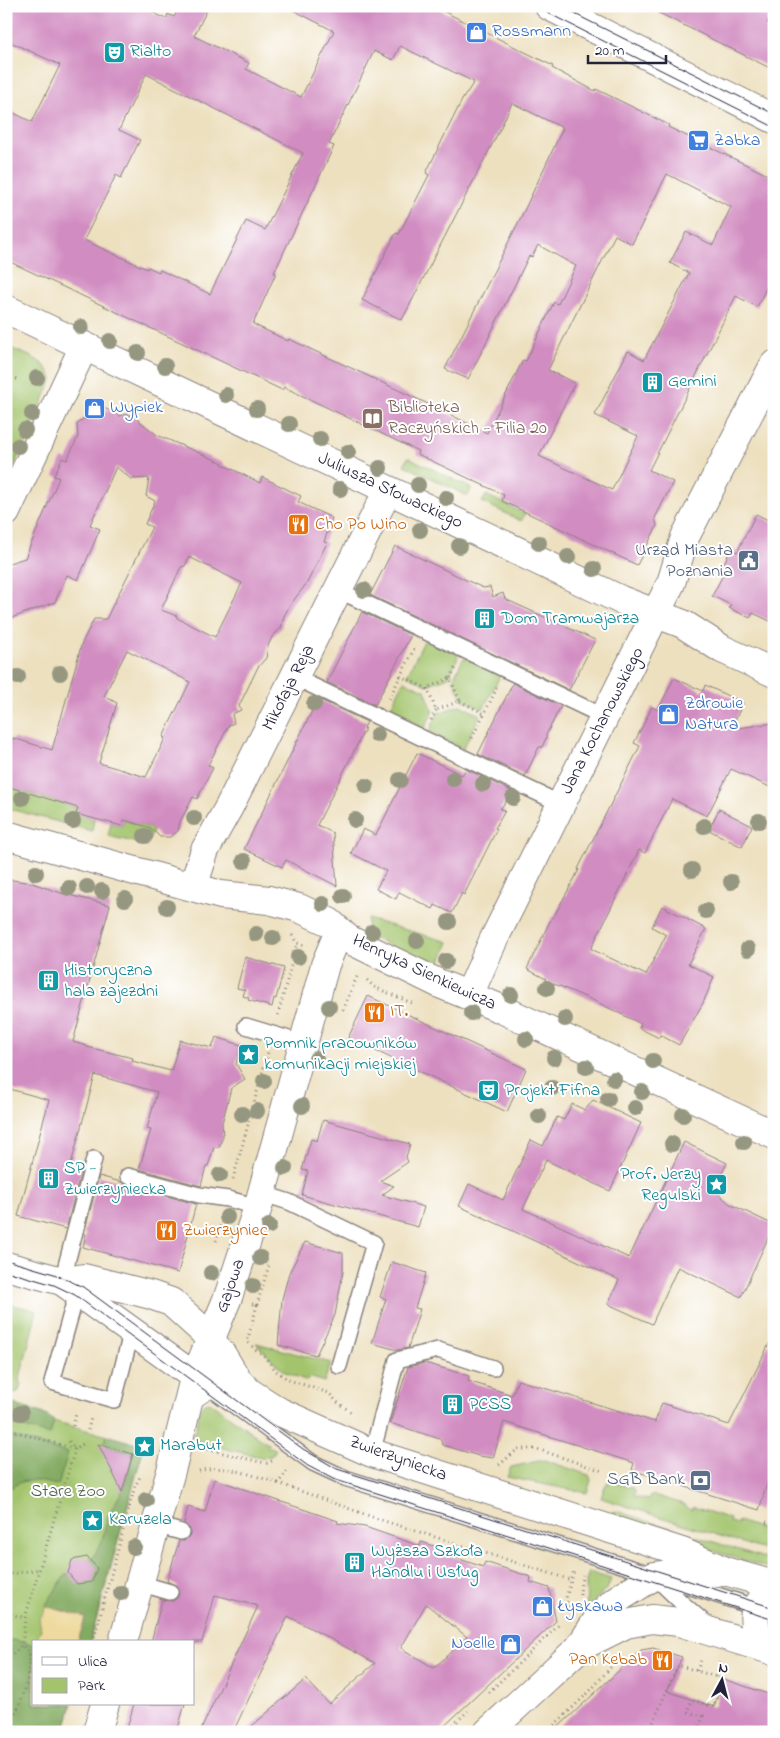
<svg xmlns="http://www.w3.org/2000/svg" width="780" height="1738" font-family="'Indie Flower',sans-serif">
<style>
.green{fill:#a3c46c;stroke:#627354}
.forest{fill:#82aa60;stroke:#52664e}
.sand{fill:#eeda9e;stroke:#887e6c}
.building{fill:#d18cc1;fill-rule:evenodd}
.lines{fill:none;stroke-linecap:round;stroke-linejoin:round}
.service-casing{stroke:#88817d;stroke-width:18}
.minor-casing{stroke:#88817d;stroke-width:30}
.tertiary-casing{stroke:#88817d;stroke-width:30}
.path{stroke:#88817d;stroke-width:3;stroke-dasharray:1 4;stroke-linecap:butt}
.service{stroke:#fff;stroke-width:15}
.minor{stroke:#fff;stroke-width:28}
.tertiary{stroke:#fff;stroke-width:28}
.tram{stroke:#22223b;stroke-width:1}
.tree{fill:#969780}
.labels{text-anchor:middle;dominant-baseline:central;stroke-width:4;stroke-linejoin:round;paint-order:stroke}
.shop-label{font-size:18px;fill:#366cbe;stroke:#fff;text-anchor:start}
.culture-label{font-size:18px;fill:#0d838f;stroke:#fff;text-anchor:start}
.education-label{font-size:18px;fill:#785e54;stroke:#fff;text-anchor:start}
.street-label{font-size:18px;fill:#22223b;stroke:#fff}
.food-label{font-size:18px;fill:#c56008;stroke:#fff;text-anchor:start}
.service-label{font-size:18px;fill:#4e5e75;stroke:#fff;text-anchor:end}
.park-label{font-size:18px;fill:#4f5b4c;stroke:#fff}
</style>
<rect width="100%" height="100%" fill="#fff"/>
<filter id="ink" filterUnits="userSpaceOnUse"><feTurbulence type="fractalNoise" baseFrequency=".02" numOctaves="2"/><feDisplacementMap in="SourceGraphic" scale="10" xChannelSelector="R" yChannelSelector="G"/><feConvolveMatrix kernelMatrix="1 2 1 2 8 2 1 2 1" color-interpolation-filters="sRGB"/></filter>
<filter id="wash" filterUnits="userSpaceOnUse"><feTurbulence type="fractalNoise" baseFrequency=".0096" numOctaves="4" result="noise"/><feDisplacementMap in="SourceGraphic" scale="20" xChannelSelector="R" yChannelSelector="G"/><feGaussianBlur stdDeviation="1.12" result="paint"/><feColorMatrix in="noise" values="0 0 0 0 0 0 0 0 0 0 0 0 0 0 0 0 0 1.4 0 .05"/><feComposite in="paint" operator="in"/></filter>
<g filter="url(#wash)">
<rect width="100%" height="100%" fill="#ede0bf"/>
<path class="green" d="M6,346C23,354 49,360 52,380L6,484Z
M408,457L471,488L468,496L404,465Z
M486,495L525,514L521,521L482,502Z
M425,639L457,654L458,657L449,677L427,685L407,675Z
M466,658L498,674L499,678L483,709L462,699L453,679L463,659Z
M404,681L425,690L433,711L424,730L388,713Z
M460,705L480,715L463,749L429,732L438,713Z
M6,786L78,808L94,819L92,831L6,808Z
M124,820L151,828L153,831L147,845L108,836L111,823L122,826Z
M368,919L449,942L437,971L368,934L367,927Z
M6,1303L37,1311L19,1382L21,1383L19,1391L15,1393L6,1390Z
M256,1343L331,1363L324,1382L309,1377L307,1381L283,1371Z
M210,1402L269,1445L267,1448L270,1449L272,1447L276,1450L271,1456L264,1458L198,1442L193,1437L201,1407L205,1403Z
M6,1408L144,1446L90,1642H34V1704H72L64,1732H6Z
M544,1460L589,1475L591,1480L587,1493L507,1477L511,1467Z
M608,1482H613L633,1488L635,1490L634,1496L648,1500L651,1495H654L686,1505L685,1507L692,1510L694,1507L730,1519L729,1522L737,1524L738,1521L774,1533V1539L769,1547L761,1549L601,1498L605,1486Z
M616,1511L774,1561V1570L608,1518L611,1512Z
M589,1572L611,1579L607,1589L587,1608L586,1582Z"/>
<path class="forest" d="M6,1399C21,1411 41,1408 54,1421L50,1435L6,1423Z
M6,1435L68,1453L58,1485C37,1481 21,1475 6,1493Z
M106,1435L144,1446L90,1642H78L85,1617L45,1606L64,1577L93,1558L102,1541L108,1515L124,1488L133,1454L109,1447L104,1442Z
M6,1640H13L34,1645L32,1655L34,1656V1704H72L64,1732H6Z"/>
<path class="sand" d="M45,1606L85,1617L78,1642H36L41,1629L39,1619L44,1613Z"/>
<g id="blocks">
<path class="building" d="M6,6H140L166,19L168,14L174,17L180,6H209L194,36L249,63L246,69L301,97L334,31L285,6H433L553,66L552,68L595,91L596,89L669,125L668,127L774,178V272L757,307L736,296L649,470L673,482L655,518L657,526L637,565L502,501L504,495L417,454L418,451L284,387L282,390L6,260V109L32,122L60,65L6,40ZM400,46L474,82L462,100L426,173L429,175L399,234L396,233L362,300L402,320L500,129L512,103L563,128L523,213L445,369L468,379L529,256L532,257L538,245L576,266L558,304L554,302L526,361L523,360L487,433L441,410L289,339L288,341L253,324L276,273H274L334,146L329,144L374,51L393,60ZM146,74L303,153L265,230L246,221L210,294L160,270L159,272L148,267L147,269L84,240L116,175L121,178L140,140L119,130ZM667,174L731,207L713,245L686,232L670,263L689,273L644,360L628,351L595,415L638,436L612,490L539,456L575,383L548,370L615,235L632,244Z
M645,6H774L767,23L774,26V70Z
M88,400L120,416L126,414L133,416L157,435L223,463L222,464L260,483L262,477L301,496L298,502L332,518L324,542L327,543L307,583L290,605L284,616L281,628L272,637L268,646L266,658L258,667L239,706L241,710L232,714L234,723L229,725L208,765L213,768L197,799L193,797L180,822L178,831L170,837H160L151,828L124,820L122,826L76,814L78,808L6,786V738L12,740L13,738L52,750L82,643L94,619H106L152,527L145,524L155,501L146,496L149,478L131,479L116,467L90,525L100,529L78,580L67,575L55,602L6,620V564L25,558L59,478L54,476L62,458L67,460L78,437L77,425L80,421L90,415ZM189,557L242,583L215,637L177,618V616L161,610L181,567L185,566ZM127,650L190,682L163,737L165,738L162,745L146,777L99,763L117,703L104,696Z
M756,514L774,523V623L753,613L750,618L729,608L731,605L712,596L724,573L720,571L731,549L737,552Z
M395,546L483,588L490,587L493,597L503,593L505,599L595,640L569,690L370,595Z
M362,612L411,635L375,705L327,682Z
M674,678L703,691L705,685L743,703L731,729L774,723V789L731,769L707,816L672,799L645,853L639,850L591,949L646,975L666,935L652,927L662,906L706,929L688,964L714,977L703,1003L679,1045L660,1035L659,1038L639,1028L641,1024L597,1002L545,980L546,979L527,969L552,917L553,918L579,870L578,869L640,746L634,743L652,707L658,710Z
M513,683L561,706L546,735V738L542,747H539L525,776L478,754Z
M318,699L367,722L364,728L365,729L317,825L333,833L337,886L286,860L282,867L244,849Z
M417,753L462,775L466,769L513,792L500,809L505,811L495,828L497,829L464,895L462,893L452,913L435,905L433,909L399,892L396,899L376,889L386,871L351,853L363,829L376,835Z
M719,809L752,826L742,847L709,830Z
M6,879L32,883L64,894L110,905L73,1042L87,1046V1047L133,1058L132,1061L171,1071L180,1040L212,1048L216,1037L241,1045L236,1064L245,1079L231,1088L222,1123L223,1136L219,1147H214L208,1166H206L201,1186L139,1169L151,1130L147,1129L157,1092L95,1075L70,1168L81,1171L66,1229L18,1216L49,1100L6,1088Z
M245,957L284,968L276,999L274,998L272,1007L248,1000L249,998L243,996L245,990L237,988Z
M368,996L526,1069L507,1112L348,1038Z
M593,1100L641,1123L610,1191L546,1160L523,1209L629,1258L684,1142L727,1163L714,1190L730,1204L774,1225L741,1297L678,1267L652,1324L608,1304L619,1280L459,1206L469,1184L503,1200L531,1140L543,1146L557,1117L564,1120L572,1104L585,1110Z
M323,1120L410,1144L406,1157L408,1162L380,1181L394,1186L382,1195L424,1207L418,1227L302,1195L308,1171L302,1170L311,1139L317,1141Z
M99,1176L121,1182L126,1185L196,1204L178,1273L83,1247L86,1234H84Z
M305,1242L343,1253V1272L335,1315L316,1355L278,1345L282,1299L289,1273Z
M392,1262L426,1273L415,1308L420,1309L408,1348L397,1350L372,1343L386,1299L380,1297Z
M774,1334V1461L759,1510L632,1470L634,1463L504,1422L493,1458L479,1456L443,1445L440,1439L390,1423L408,1367L425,1363L469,1376L468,1381L512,1395L518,1380L655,1422L662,1403L729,1425Z
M98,1444L133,1454L122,1492L111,1469Z
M214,1479L338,1521L337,1523L365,1527L420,1546L421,1542L444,1549L442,1553L483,1567L485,1562L531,1577L530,1582L549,1588L556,1621L438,1732H245L306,1679L329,1704L375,1663L288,1616L233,1732H200L258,1606L215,1595L202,1642H151L162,1600L173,1601L177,1598L179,1594L177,1586L167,1581L179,1541H184L190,1535V1529L184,1523L188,1507L205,1512ZM426,1604L467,1637L434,1668L401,1648Z
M87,1557L97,1568L92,1582L77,1584L68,1573L72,1560Z
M653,1648L682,1657L667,1691L714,1707L723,1679L774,1696V1732H553L641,1650Z
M134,1704H185L177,1732H126Z"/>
</g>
</g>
<g filter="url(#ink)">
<use href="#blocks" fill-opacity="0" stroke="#88817d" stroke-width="1"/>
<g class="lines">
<defs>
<path id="service" d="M338,590L605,717
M294,677L561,804
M246,1026L302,1043
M128,1176L199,1195L228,1199L258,1207
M261,1193L289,1202L374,1243L339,1366
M62,1281L94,1159
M77,1292L52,1382L114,1400L132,1330
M205,1384L313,1463L345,1478L774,1613
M372,1453L397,1360L438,1350L493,1368
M156,1525L181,1532
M655,1577L682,1603L706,1624
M139,1583L170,1592"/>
<path id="minor" d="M6,309L621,600L683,624L722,649L774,673
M6,512L84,346
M6,835L221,895L269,900L299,908L329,922L348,939L440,984L499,1008L774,1135
M193,887L205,850L229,807L388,490
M469,995L493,941L671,583L685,537L774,365
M62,1281L195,1377
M190,1396C205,1384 219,1378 238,1381
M123,1642L172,1467L193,1382L228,1297L258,1207L325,965L339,931
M97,1732L105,1704"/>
<path id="tertiary" d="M549,6L774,119
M6,1266L62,1281L84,1278L151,1295L171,1302L202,1330L221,1353L238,1381L249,1392L280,1412L372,1453L682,1552L728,1572L774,1585
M580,1647L626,1624L652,1619L679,1622L774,1651
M762,1647C752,1621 748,1607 774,1591
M488,1732L579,1648L601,1614L616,1600L654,1576L691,1571L717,1572"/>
</defs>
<use href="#service" class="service-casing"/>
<use href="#minor" class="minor-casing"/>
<use href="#tertiary" class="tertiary-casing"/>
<path class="path" d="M6,379H17
M400,676L427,688L436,710L460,701L450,678L427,688
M450,678L456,667
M389,699L414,649
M460,701L485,714
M431,720L436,710
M472,738L497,688
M292,935L297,943L306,946
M367,980L374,987L412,1003
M343,1010L358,974
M278,1015L297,943
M233,1179L268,1052
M216,1241L222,1219
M252,1304L257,1305L247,1342L264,1356L276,1371L289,1380L329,1393L337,1402L351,1412
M257,1305L269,1265
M73,1426L76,1414
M6,1429L75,1449L83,1444
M88,1430L91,1418
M203,1448L260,1462L267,1463L274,1460
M499,1465L518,1449H537L602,1471
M199,1471C225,1463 253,1476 278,1483L289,1469
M278,1483L378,1519L571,1580
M766,1522L774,1525
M6,1575L40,1569
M580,1595L581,1582L583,1575
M569,1612L566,1598L574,1570
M6,1613L25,1618
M93,1642L135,1486L140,1477
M6,1661L22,1645L25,1618L75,1449L68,1440
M697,1671L702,1657
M716,1677L721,1662
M489,1692L560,1624
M6,1722L9,1723C24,1701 30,1678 29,1652L22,1645
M446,1732L468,1711
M547,1732L589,1692L616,1661
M665,1732L651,1727L678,1665L723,1679L714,1707L692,1700L688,1712L703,1716L698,1732"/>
<use href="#service" class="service"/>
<use href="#minor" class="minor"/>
<use href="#tertiary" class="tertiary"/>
<path class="tram" d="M534,6L774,127
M559,6L774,114
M6,1260L54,1274L83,1287L303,1449L337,1469L774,1608
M6,1271L54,1285L75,1295L308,1466L333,1479L774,1620"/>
</g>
<g class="tree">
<circle cx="81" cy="327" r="8"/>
<circle cx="110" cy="341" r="8"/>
<circle cx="138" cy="353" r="8"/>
<circle cx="165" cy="366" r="8"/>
<circle cx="37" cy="378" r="8"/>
<circle cx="226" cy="395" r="8"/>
<circle cx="257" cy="409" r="8"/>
<circle cx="32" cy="414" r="8"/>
<circle cx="289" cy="424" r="8"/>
<circle cx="25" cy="430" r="8"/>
<circle cx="320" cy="439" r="8"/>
<circle cx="18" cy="446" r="8"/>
<circle cx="348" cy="452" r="8"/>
<circle cx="380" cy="468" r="8"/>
<circle cx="418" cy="485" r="8"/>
<circle cx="340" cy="489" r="8"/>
<circle cx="446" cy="498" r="8"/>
<circle cx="420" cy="530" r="8"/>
<circle cx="539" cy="543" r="8"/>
<circle cx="459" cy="546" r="8"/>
<circle cx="568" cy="557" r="8"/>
<circle cx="594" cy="569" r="8"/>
<circle cx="364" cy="590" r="8"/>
<circle cx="60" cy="673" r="8"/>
<circle cx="18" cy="677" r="8"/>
<circle cx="314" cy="704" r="8"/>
<circle cx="377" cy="735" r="8"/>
<circle cx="453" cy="779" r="8"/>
<circle cx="400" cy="780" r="8"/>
<circle cx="483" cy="784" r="8"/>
<circle cx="366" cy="786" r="8"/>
<circle cx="22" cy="798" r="8"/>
<circle cx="513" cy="798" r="8"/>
<circle cx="194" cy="818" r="8"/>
<circle cx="355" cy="820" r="8"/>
<circle cx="73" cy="821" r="8"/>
<circle cx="759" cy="821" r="8"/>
<circle cx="704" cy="826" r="8"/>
<circle cx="145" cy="836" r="8"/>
<circle cx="244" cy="861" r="8"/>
<circle cx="692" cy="870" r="8"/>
<circle cx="36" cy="873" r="8"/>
<circle cx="731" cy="882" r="8"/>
<circle cx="87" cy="887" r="8"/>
<circle cx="69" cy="888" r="8"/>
<circle cx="102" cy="891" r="8"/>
<circle cx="343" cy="896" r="8"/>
<circle cx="125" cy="899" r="8"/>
<circle cx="323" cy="904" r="8"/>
<circle cx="167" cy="907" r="8"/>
<circle cx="706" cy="911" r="8"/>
<circle cx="449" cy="922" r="8"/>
<circle cx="372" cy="932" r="8"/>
<circle cx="256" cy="934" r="8"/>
<circle cx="273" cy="938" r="8"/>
<circle cx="417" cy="941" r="8"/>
<circle cx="748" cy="949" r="8"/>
<circle cx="298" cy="957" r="8"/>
<circle cx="446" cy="961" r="8"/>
<circle cx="547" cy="988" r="8"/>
<circle cx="511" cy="995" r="8"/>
<circle cx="329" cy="1007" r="8"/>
<circle cx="471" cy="1013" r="8"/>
<circle cx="565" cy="1019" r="8"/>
<circle cx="526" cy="1039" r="8"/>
<circle cx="554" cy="1058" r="8"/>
<circle cx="316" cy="1059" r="8"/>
<circle cx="653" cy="1061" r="8"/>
<circle cx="586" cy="1067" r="8"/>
<circle cx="614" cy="1079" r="8"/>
<circle cx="264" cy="1081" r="8"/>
<circle cx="552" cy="1088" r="8"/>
<circle cx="642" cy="1092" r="8"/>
<circle cx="608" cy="1099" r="8"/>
<circle cx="302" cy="1106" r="8"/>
<circle cx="635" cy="1108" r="8"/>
<circle cx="257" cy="1111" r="8"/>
<circle cx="242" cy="1114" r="8"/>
<circle cx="683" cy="1115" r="8"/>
<circle cx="539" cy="1116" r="8"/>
<circle cx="744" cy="1142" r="8"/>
<circle cx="672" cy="1144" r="8"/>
<circle cx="285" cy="1168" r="8"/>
<circle cx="220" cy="1175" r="8"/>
<circle cx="227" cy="1217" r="8"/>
<circle cx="269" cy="1226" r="8"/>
<circle cx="260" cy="1258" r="8"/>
<circle cx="211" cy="1273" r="8"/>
<circle cx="253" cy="1286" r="8"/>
<circle cx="21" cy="1413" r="8"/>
<circle cx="146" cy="1500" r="8"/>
<circle cx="134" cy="1547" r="8"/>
<circle cx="121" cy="1593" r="8"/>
</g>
</g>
<defs>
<symbol id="shop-square" viewBox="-11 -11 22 22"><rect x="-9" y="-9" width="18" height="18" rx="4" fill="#3f7fe0" stroke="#fff"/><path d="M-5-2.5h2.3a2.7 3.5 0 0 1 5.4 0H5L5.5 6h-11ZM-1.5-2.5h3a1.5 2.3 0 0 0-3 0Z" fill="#fff"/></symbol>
<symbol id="theatre-square" viewBox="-11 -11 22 22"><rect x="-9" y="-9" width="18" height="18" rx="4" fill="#0f9aa8" stroke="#fff"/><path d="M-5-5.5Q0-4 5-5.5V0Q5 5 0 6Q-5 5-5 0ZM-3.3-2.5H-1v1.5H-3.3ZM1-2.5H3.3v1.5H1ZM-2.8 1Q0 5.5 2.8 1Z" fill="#fff"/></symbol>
<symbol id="supermarket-square" viewBox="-11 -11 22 22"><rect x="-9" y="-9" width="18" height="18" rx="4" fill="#3f7fe0" stroke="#fff"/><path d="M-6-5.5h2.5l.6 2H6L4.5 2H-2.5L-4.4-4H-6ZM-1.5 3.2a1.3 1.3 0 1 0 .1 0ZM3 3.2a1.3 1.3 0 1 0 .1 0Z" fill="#fff"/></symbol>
<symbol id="building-square" viewBox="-11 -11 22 22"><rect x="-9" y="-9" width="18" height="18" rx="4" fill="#0f9aa8" stroke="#fff"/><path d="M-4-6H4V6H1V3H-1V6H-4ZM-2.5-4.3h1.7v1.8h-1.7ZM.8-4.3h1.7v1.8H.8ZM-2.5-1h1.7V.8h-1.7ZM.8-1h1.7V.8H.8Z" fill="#fff"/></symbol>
<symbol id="library-square" viewBox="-11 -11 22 22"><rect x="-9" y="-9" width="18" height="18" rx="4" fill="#8d6e63" stroke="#fff"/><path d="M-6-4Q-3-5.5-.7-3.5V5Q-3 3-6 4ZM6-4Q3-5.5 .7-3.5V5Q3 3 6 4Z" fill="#fff"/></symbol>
<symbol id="restaurant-square" viewBox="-11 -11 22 22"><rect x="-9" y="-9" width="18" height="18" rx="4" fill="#e8710a" stroke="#fff"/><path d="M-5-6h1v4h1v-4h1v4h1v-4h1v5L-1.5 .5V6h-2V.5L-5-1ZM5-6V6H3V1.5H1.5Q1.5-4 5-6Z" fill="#fff"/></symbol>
<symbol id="civic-square" viewBox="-11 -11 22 22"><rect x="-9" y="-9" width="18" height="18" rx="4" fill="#5c6f8a" stroke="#fff"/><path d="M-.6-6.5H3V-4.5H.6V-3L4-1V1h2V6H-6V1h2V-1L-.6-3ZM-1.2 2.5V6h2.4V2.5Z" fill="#fff"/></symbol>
<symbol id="sight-square" viewBox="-11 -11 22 22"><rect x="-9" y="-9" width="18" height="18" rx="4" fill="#0f9aa8" stroke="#fff"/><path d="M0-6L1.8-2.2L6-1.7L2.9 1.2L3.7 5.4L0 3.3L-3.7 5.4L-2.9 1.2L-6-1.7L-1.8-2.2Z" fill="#fff"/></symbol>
<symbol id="bank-square" viewBox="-11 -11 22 22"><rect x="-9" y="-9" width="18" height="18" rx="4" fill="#5c6f8a" stroke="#fff"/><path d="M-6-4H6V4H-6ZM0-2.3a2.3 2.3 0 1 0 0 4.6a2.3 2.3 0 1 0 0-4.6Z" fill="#fff"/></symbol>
</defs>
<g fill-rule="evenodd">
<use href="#shop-square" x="464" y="20" width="25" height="25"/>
<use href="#theatre-square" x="102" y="40" width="25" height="25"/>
<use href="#supermarket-square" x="686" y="128" width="25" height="25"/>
<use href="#building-square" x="640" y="370" width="25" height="25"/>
<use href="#shop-square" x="82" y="396" width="25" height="25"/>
<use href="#library-square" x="360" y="406" width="25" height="25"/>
<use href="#restaurant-square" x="286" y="512" width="25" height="25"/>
<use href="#civic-square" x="736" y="548" width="25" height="25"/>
<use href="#building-square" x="472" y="606" width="25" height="25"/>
<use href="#shop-square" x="656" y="702" width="25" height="25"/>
<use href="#building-square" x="36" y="968" width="25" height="25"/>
<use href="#restaurant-square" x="362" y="1000" width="25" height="25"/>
<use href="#sight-square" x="236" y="1042" width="25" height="25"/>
<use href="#theatre-square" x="476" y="1078" width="25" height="25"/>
<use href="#building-square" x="36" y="1166" width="25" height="25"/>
<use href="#sight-square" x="704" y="1172" width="25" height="25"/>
<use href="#restaurant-square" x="154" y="1218" width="25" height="25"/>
<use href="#building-square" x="440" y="1392" width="25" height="25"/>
<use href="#sight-square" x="132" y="1434" width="25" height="25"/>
<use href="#bank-square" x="688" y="1468" width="25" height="25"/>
<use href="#sight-square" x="80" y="1508" width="25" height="25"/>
<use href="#building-square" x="342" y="1550" width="25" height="25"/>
<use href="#shop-square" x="530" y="1594" width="25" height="25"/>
<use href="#shop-square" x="498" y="1632" width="25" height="25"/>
<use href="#restaurant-square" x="650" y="1648" width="25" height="25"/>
</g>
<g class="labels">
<g class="shop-label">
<text x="492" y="32">Rossmann</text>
<text x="714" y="141">Żabka</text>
<text x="110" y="408">Wypiek</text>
<text x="685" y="704">Zdrowie<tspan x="685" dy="21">Natura</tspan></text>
<text x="558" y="1607">Łyskawa</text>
<text x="495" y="1644" text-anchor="end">Noelle</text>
</g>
<g class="culture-label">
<text x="130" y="52">Rialto</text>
<text x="668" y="382">Gemini</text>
<text x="501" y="619">Dom Tramwajarza</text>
<text x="64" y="971">Historyczna<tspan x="64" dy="21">hala zajezdni</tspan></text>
<text x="264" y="1044">Pomnik pracowników<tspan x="264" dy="21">komunikacji miejskiej</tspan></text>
<text x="505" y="1091">Projekt Fifna</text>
<text x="64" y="1169">SP -<tspan x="64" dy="21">Zwierzyniecka</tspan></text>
<text x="701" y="1175" text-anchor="end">Prof. Jerzy<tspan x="701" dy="21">Regulski</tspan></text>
<text x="469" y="1405">PCSS</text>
<text x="160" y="1446">Marabut</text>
<text x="109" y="1520">Karuzela</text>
<text x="371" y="1552">Wyższa Szkoła<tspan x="371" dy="21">Handlu i Usług</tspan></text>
</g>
<g class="education-label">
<text x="388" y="408">Biblioteka<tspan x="388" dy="21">Raczyńskich - Filia 20</tspan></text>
</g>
<g class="street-label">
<text transform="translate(390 491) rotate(25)">Juliusza Słowackiego</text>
<text transform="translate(289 688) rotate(-63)">Mikołaja Reja</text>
<text transform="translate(603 721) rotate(-63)">Jana Kochanowskiego</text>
<text transform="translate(424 973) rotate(25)">Henryka Sienkiewicza</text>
<text transform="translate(231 1286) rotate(-71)">Gajowa</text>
<text transform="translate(398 1459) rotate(20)">Zwierzyniecka</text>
</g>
<g class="food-label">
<text x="315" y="525">Cho Po Wino</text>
<text x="390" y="1012">IT.</text>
<text x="183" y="1231">Zwierzyniec</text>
<text x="647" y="1660" text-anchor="end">Pan Kebab</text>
</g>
<g class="service-label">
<text x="733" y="551">Urząd Miasta<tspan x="733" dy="21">Poznania</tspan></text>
<text x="685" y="1480">SGB Bank</text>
</g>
<g class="park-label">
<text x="68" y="1492">Stare Zoo</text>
</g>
</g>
<rect width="780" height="1738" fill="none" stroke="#fff" stroke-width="25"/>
<rect x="32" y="1640" width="162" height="65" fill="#ffffff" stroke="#a7a7b1"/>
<rect x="42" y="1657" width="25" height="8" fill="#ffffff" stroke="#a7a7b1"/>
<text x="78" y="1666" font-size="15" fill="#22223b">Ulica</text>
<rect x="42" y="1678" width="25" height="15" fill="#a3c46c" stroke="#a7a7b1"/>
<text x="78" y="1690" font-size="15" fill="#22223b">Park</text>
<g transform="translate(722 1680) rotate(7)" stroke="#ffffff" stroke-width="4" paint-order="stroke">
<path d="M0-4L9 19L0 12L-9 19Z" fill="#22223b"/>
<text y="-8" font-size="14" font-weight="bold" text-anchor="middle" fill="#22223b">N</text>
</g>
<path d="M588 55v8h78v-8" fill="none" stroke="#22223b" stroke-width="2.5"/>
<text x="595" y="55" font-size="15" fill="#22223b" stroke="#ffffff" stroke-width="4" paint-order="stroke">20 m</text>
</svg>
